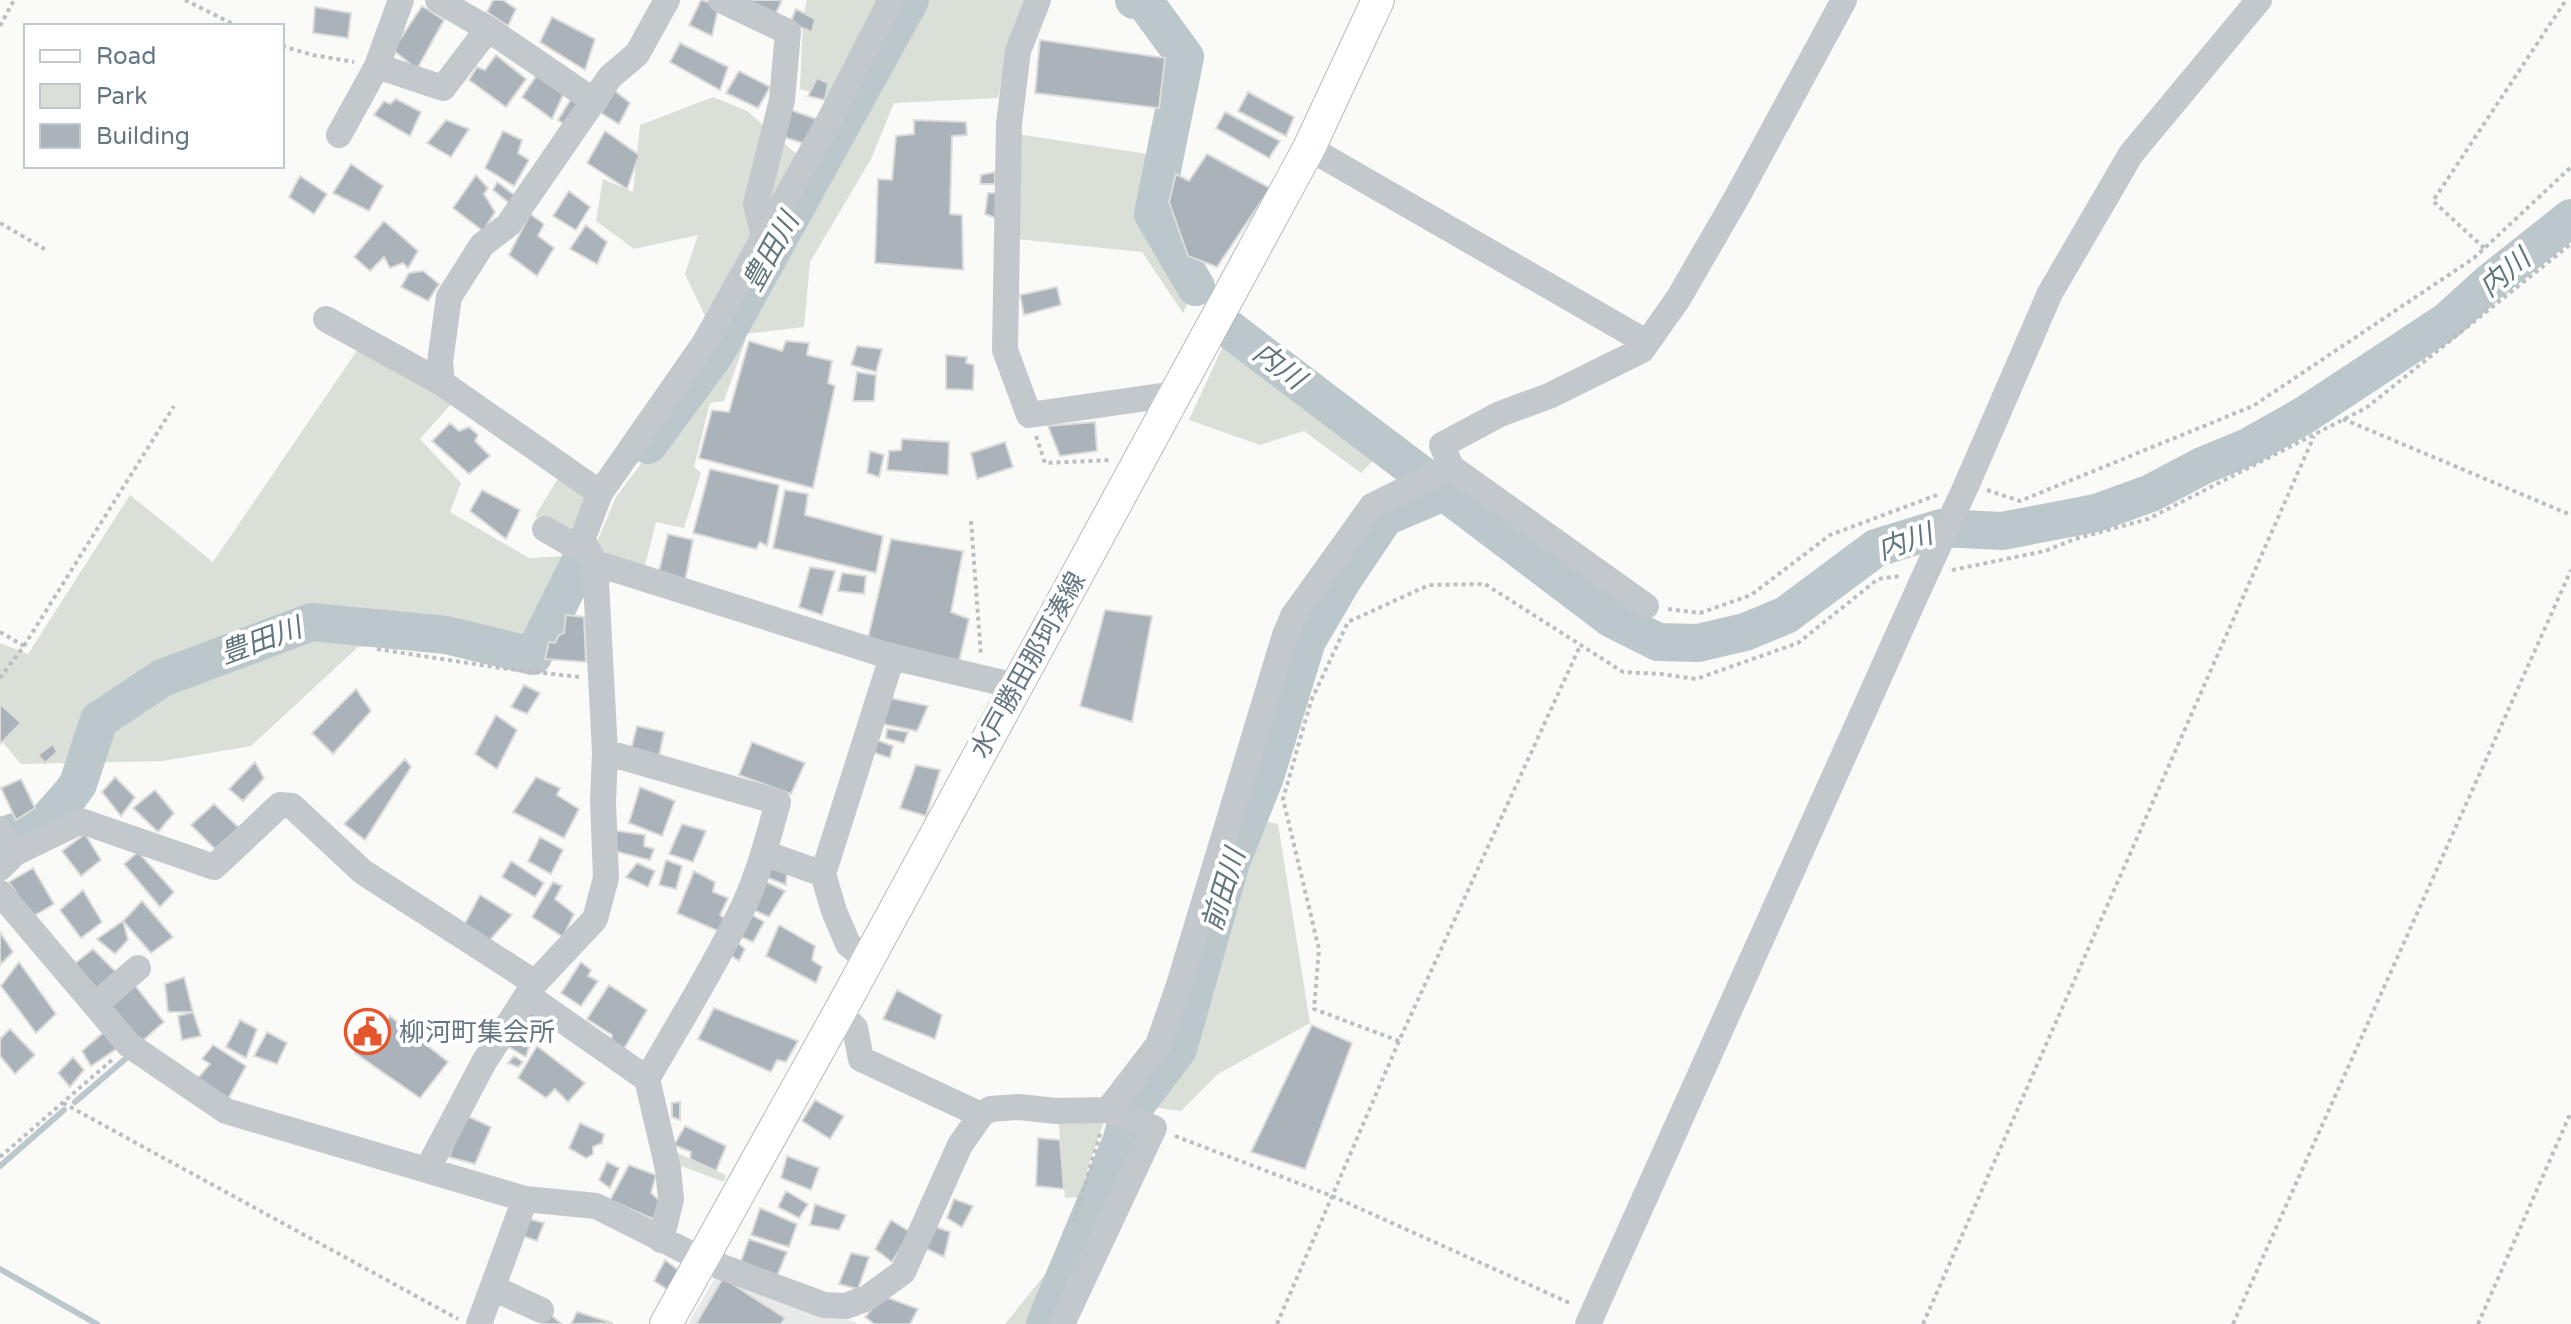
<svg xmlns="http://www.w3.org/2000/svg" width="2571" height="1324" font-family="'Varela Round','Noto Sans JP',sans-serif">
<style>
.built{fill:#e8e9e9}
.green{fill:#dadfd7}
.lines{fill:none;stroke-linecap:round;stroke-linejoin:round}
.stream{stroke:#bbc7cb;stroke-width:6}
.river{stroke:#bbc7cb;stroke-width:38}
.building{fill:#aab3b9;stroke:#dcdcda;stroke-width:2}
.major-casing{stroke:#b5babe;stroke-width:34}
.path{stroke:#bbbfc2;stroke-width:4;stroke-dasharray:4 4;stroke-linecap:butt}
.minor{stroke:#c3c8cc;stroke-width:26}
.major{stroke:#fff;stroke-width:32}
.minor-bridge{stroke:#c3c8cc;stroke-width:26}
.labels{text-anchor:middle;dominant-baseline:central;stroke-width:8;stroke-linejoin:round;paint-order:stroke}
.street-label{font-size:26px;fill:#657683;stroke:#fff}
.poi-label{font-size:26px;fill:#657683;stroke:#fff;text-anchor:start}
.water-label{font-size:28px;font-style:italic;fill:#60757c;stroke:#fff}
</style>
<rect width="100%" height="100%" fill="#fafaf8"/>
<path class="built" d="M716,1276L855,1322L858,1324H688Z"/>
<path class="green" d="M807,0H879L832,98L800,89L803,18Z
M921,0H1025L1010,40L998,98L894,103L871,159L810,262L804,327L736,335L777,253Z
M713,97L747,111L801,158L708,322L685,274L698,235L634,249L596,221L603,179L633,192L640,125Z
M1017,134L1154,155L1147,218L1192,296L1183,313L1142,252L1017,239Z
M1228,335L1377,457L1361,473L1304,431L1260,445L1189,420Z
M746,339L724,401L710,403L694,467L701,473L684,528L656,522L644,570L594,549L616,497L733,341Z
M358,349L452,403L420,439L461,483L450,512L529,558L569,556L526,643L358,647L251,746L163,761L21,764L0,739V643L28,654L130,495L213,562Z
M562,472L593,496L574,541L535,516Z
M1257,820L1278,824L1310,1023L1218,1074L1181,1111L1139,1105L1186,1053Z
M1108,1110L1078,1197L1065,1198L1058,1115Z
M673,1151L726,1175L724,1182L681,1166L672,1167Z
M1072,1241L1040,1324H1005Z"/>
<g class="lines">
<path class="stream" d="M75,1102L130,1055
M0,1166L64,1110
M0,1269L97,1324"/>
<path class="river" d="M1134,0L1144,1L1185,57L1153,214L1196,287
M1229,329L1612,619L1658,642L1698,643L1745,632L1786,615L1876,548L1941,528L2002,531L2096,513L2151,493L2202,466L2248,447L2303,416L2447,321L2489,283L2571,218
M648,445L715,354L910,0
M5,835L45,823L70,795L78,784L99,720L162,678L312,622L446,635L533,656L582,558
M1045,1324L1121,1142L1129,1114L1178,1049L1231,862L1265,777L1307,641L1342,581L1385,517L1444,492"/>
</g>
<path class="building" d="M493,0H503L516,9L508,26L487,12Z
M701,0L719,5L712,36L689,25Z
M746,0H782L776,13Z
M422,6L444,20L417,69L393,50Z
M315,7L351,13L348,38L313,33Z
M796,9L815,19L812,32L790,23Z
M552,17L595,39L585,70L540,42Z
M1040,40L1165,58L1159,108L1035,93Z
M680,43L728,67L720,90L670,62Z
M496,55L526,79L506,107L469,80L477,67L485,70Z
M739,71L770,87L758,108L726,93Z
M537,75L564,93L552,119L522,97Z
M817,78L828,83L825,100L808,96Z
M615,91L630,103L619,124L601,113Z
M1248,92L1294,117L1286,136L1238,111Z
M573,96L587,102L568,127L558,120Z
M396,99L421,112L410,136L374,115L384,101L390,104Z
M788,109L819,120L814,147L781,136Z
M1225,112L1280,141L1269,158L1216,128Z
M446,120L469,129L451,157L427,143Z
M914,120L966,122L967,135L952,136L950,214L962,215L963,270L875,263L878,179L892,180L896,136L914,134Z
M503,131L522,140L518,153L529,160L514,186L485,168Z
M605,131L639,155L627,189L587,163Z
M1207,154L1270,188L1217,267L1188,256L1169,202L1176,174L1189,181Z
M351,164L383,186L369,211L333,193Z
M995,172V184H980L981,175Z
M476,175L488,188L484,194L495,212L483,231L453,208Z
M300,176L327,194L314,214L289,197Z
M497,182L517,197L513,206L493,190Z
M569,191L590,207L576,230L553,216Z
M988,193H997L996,218L985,214Z
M530,214L544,224L538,236L554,248L537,276L509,255Z
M384,221L418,251L408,268L403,263L390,268L384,257L370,271L354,257Z
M586,225L607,242L597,264L570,249Z
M423,271L439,284L428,301L401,287L409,273Z
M1057,287L1061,305L1024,315L1020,295Z
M749,341L782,351L786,341L809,343L807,355L832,361L828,383L835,386L813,488L699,458L712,410L729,412Z
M857,346L882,349L876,372L851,365Z
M946,355L967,357L966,363L974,365L973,390L946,389Z
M857,372L876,375L874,401H853Z
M1095,422L1097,451L1060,456L1048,426Z
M450,423L459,431L469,427L478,435L475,441L490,456L469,474L432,441Z
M902,439L949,442L948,475L887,470L889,451L901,450Z
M1005,442L1013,467L977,479L971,453Z
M870,451L884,455L879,477L867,473Z
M710,469L779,485L767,546L760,542L756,549L693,533Z
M482,490L520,510L506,539L470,511Z
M785,490L808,494L805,515L883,536L876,573L773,548Z
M668,534L693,540L685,581L658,575Z
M891,539L963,551L951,612L969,619L959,661L868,638Z
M810,567L835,571L822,615L799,607Z
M842,573L866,576L864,594L838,591Z
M1105,610L1152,616L1132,722L1080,706Z
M566,615L584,617L586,662L545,659L549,642L555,643L559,635L564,633Z
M524,685L540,693L527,714L511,707Z
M356,689L371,711L333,754L312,733Z
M890,698L928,706L917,731L883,724Z
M1,705L21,723L0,744V706Z
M496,715L517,730L497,769L475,754Z
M637,726L664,732L659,756L630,753Z
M887,729L908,732L904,743L886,738Z
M874,739L893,746L890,758L872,752Z
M752,742L805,763L791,794L739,775Z
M53,744L57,752L45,763L38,755Z
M405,759L411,767L365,840L344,824Z
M255,762L264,778L243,801L229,789Z
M916,765L940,770L926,816L900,808Z
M115,777L135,797L121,816L102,792Z
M536,777L560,788L557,795L579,809L564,838L513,812Z
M21,779L35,808L16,820L1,788Z
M640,787L675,801L662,836L629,823Z
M155,790L174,813L158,832L133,808Z
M214,804L239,828L215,849L191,825Z
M682,824L706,831L693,862L669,854Z
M612,830L645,835L644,846L654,849L650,860L614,851Z
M85,834L101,860L81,876L62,851Z
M540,837L563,850L551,874L528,861Z
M138,852L174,892L160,907L124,864Z
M666,860L682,866L676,889L659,885Z
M511,861L544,883L535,897L502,877Z
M637,863L655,871L648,887L626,877Z
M772,863L787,868L786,885L766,877Z
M33,868L54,904L32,917L9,882Z
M694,871L715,882L713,892L728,898L720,915L725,919L718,931L677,913Z
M764,881L785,891L769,917L752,909Z
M553,882L562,886L555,899L574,914L563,937L532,917Z
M83,890L102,922L81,938L60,910Z
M480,895L512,915L487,943L463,927Z
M142,901L173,937L151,953L123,921Z
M752,915L764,922L753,942L741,937Z
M123,921L128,940L115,954L97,939Z
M779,925L815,946L812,960L822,967L816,983L766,956Z
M0,932L13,952L0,965Z
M738,943L745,949L739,961L729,954Z
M93,949L117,973L98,991L73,965Z
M19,962L56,1014L36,1033L1,986Z
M581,962L591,970L588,976L598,981L581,1006L561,993Z
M184,977L193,1012H168L165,984Z
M133,983L164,1022L140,1043L108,1007Z
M609,985L647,1010L622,1052L611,1044L612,1035L587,1019Z
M897,990L942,1015L935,1039L883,1019Z
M714,1008L798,1041L786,1062L777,1060L771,1072L698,1039Z
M531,1010L548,1021L533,1045L516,1035Z
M193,1012L201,1036L182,1040L178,1016Z
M390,1016L448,1062L420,1098L355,1053Z
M240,1020L257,1029L246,1058L226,1047Z
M1312,1025L1352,1043L1305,1169L1251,1152Z
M10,1029L35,1055L15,1074L0,1056V1039Z
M105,1031L119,1047L91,1066L82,1051Z
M267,1032L287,1043L277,1064L254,1056Z
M509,1039L529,1047L526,1057L507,1046Z
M213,1045L246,1066L228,1099L198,1078L210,1064L202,1059Z
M537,1046L585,1083L568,1102L555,1089L546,1098L518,1078Z
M514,1056L523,1062L518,1067L508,1063Z
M73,1057L84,1070L70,1087L58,1073Z
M815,1100L844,1116L830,1139L802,1121Z
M680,1102V1120L672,1117V1103Z
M465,1115L491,1127L475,1164L449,1157Z
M580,1123L604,1134L602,1143L593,1147V1154L586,1158L569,1148Z
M685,1126L726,1146L716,1171L690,1159L691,1152L674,1145Z
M1038,1138L1060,1140L1064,1189L1036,1186Z
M787,1156L819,1168L811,1190L781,1178Z
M607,1162L619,1168L610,1188L599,1180Z
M629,1165L656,1175L651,1193L661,1202L653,1219L610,1200Z
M786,1191L808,1204L799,1218L778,1207Z
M954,1199L973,1206L962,1227L947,1218Z
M815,1204L846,1215L839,1230L810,1225Z
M760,1208L797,1224L789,1247L751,1235Z
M529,1219L544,1223L537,1241L523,1236Z
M891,1220L910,1232L892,1262L875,1249Z
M936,1227L950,1232L944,1257L925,1248Z
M749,1239L787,1252L776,1278L741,1261Z
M851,1253L869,1257L858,1289L839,1284Z
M665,1260L681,1272L670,1291L654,1281Z
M723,1278L785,1318L781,1324H696Z
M883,1296L918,1309L910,1324H874L865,1317Z
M547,1312L562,1324H541Z
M577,1312L613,1323L571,1324Z"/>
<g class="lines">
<defs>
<path id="major" d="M666,1324L839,1013L1309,148L1378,0"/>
</defs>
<use href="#major" class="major-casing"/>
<path class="path" d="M185,0L237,26
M0,26L14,0
M282,46L313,55L354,62
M0,223L48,251
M2484,248L2433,201L2566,0
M2343,419L2571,515
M1036,436L1045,463L1112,460
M1987,490L2020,501L2253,406L2474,258L2571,167
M971,521L981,656
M1952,570L2045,551L2075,539L2148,519L2366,408L2571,244
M1668,609L1700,613L1751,595L1830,535L1937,495
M0,632L24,646L0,678
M24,646L174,406
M377,649L501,668L579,677
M1399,1041L1314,1009L1319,949L1283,799L1311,701L1348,622L1429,585L1485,584L1623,672L1661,674L1696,679L1798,643L1878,579L1900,576
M63,1103L458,1319
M1175,1136L1332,1196L1572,1304
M0,1157L113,1059
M1074,1222L1101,1131
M1277,1324L1399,1041L1580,646
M1923,1324L2314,436
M2233,1324L2571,570
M2478,1324L2571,1112"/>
<path class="minor" d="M401,0L377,66L443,88L488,29
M438,0L488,29L594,101
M721,0L788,32L782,100L756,204L764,236
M1038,0L1018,51L1009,124L1005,350L1029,415L1175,394
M339,135L377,66
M1309,148L1639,338L1642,350
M326,319L442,383
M1451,467L1646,606
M1967,484L2050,293L2131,154L2259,0
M600,493L704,344L829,121L891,0
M545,529L576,547L584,543
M595,563L892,657L1016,686
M605,752L778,802C769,835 760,869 746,901C717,962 681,1020 647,1079L668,1169L671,1199L661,1240
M0,831L15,853
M764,853L823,874
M0,868L15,853L81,821L214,867L280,805L292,806L363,872L535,983
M0,893L129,1045L226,1111L525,1199L596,1206L703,1260L824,1305L846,1306L867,1298L903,1272L960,1145L981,1115L990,1109L1019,1107L1056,1111L1108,1110L1154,1128L1062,1324
M867,960L848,944L834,911L823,874L892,657
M528,996L647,1079
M95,1005L138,968
M839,1013L855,1028L861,1059L981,1115
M1108,1110L1158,1045L1179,985L1285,635L1293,616L1372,506L1451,467L1442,445L1500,414L1549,396L1642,350L1678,299L1737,197L1844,0
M427,1170L484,1062L535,983L595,919L606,878L603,802L605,752L595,563L582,540L600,493L442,383L440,362L449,297L482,245L508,225L610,77L637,54L667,0
M493,1288L541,1310
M479,1324L525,1199
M1588,1324L1920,586"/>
<use href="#major" class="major"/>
<path class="minor-bridge" d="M1920,586L1967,484"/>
</g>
<defs>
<symbol id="civic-ring" viewBox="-11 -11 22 22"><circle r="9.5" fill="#fff" stroke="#e4572e" stroke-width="1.5"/><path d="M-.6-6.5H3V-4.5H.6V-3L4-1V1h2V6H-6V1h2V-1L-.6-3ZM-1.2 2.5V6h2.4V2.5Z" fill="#e4572e"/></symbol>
</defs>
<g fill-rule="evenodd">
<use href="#civic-ring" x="342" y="1006" width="51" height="51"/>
</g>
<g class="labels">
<g class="street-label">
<text transform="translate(1028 665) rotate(-61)">水戸勝田那珂湊線</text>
</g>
<g class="poi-label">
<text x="399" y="1032">柳河町集会所</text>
</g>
<g class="water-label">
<text transform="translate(771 252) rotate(-61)">豊田川</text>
<text transform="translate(2505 273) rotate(-40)">内川</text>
<text transform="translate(1279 366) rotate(37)">内川</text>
<text transform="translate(1905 542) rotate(-19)">内川</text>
<text transform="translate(261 641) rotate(-20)">豊田川</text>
<text transform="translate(1224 890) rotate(-73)">前田川</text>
</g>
</g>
<rect x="24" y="24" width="260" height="144" fill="#ffffff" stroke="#c1c8cd" stroke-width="2"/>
<rect x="40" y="50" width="40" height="12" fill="#ffffff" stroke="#c1c8cd" stroke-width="2"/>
<text x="96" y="64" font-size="24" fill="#657683">Road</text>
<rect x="40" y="84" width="40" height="24" fill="#dadfd7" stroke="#c1c8cd" stroke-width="2"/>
<text x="96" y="104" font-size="24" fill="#657683">Park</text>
<rect x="40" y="124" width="40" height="24" fill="#aab3b9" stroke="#c1c8cd" stroke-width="2"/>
<text x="96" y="144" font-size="24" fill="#657683">Building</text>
</svg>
